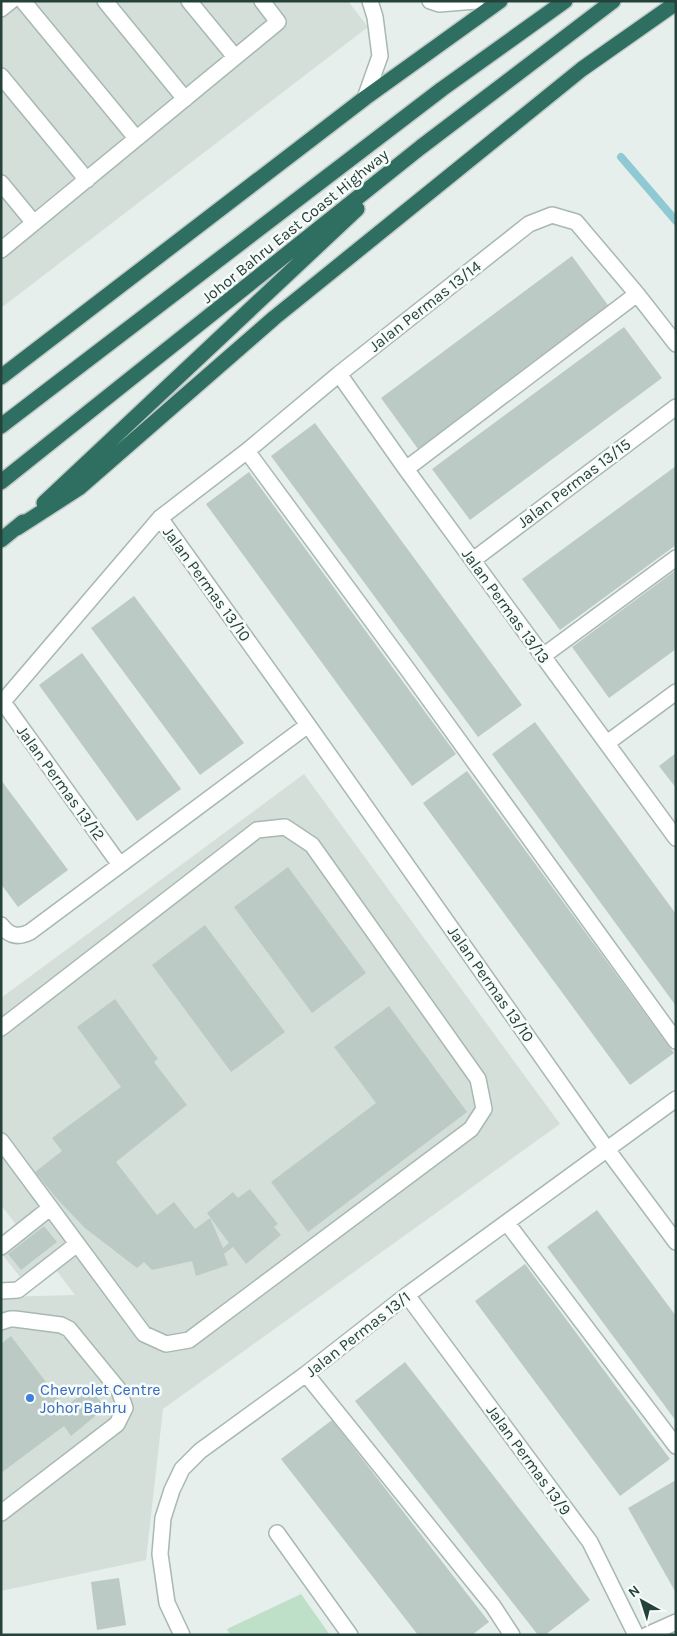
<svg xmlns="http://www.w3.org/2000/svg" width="677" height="1636" font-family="Karla,sans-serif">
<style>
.built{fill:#d4dfda}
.green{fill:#bfe0c8}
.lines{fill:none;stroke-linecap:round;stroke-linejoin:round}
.stream{stroke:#8ec9d4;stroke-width:8}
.building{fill:#bbcac4}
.minor-casing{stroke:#a8b8b2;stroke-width:18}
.highway-casing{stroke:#c2cac8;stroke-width:18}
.minor{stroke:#fff;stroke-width:15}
.highway{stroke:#2f6f62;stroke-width:15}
.shop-dot{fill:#3f7fe0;stroke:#f7fbf9;stroke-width:2}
.labels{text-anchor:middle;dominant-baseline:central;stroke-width:5;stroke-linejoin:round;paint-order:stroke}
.street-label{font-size:16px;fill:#24423a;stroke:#f7fbf9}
.shop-label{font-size:16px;fill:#366cbe;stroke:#f7fbf9;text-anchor:start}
</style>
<rect width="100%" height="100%" fill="#e6efeb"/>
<path class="built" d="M1,1H348L368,27L1,308Z
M304,774L560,1124L163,1409L146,1560L1,1591V1297L75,1295L47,1258L21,1278L1,1253L24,1235L1,1205V998Z"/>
<path class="green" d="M301,1594L330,1635H230L227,1629Z"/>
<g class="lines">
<path class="stream" d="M621,157L676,221"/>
</g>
<path class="building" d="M572,256L610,308L418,449L381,398Z
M624,327L662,378L470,520L432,469Z
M315,423L522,705L478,737L271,456Z
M676,466V545L560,630L522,579Z
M249,472L456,754L412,786L206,504Z
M676,570V649L609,698L572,647Z
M134,596L244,743L200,775L91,628Z
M82,653L181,789L137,821L39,685Z
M535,722L676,914V1006L492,754Z
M676,753V788L659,766Z
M467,771L674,1053L630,1085L423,803Z
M1,780L68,870L18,907L1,884Z
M288,867L366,973L312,1013L234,907Z
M205,925L285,1032L231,1072L152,965Z
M115,999L158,1059L154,1062L187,1105L116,1162L157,1215L174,1202L195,1229L210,1218L223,1248L229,1243L207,1213L233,1192L238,1198L250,1189L278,1224L274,1227L281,1235L246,1264L233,1247L224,1254L228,1265L196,1276L192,1261L152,1270L144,1262L137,1268L85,1228L58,1200L35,1172L62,1151L52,1138L121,1087L77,1027Z
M389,1006L467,1112L308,1232L271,1182L376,1103L334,1047Z
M597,1210L676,1316V1421L547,1247Z
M44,1226L57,1242L21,1270L8,1254Z
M525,1264L670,1459L620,1496L475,1301Z
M11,1336L65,1407L90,1388L105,1408L71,1436L64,1426L1,1473V1344Z
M405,1362L590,1600L545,1635H538L355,1401Z
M332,1420L489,1622L472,1635H418L281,1459Z
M676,1480V1593L628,1508Z
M119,1578L126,1625L97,1630L91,1582Z"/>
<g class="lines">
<defs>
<path id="minor" d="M23,1L136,138
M105,1L185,99
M189,1L235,57
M430,1L439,4L476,1
M1,9L11,1
M1,76L87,180
M365,98L380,56L375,17L370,1
M1,183L34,223
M1,250L278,22L262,1
M339,374L406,469L676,838
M247,451L408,670L676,1041
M406,469L637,294
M160,518L308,725L606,1148L676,1242
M473,560L676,407
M543,656L676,558
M3,702L120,865
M1,704L160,518L247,451L339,374L529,224L552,215L576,222L637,294L676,344
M607,743L676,692
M1,925C9,936 18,938 30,932L308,725
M1,1028L257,830L285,827L312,845L478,1079L484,1109L471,1129L189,1340L166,1344L144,1334L1,1141
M507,1223L676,1446
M1,1247L50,1208
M1,1291L18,1290L77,1244
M407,1295L590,1542L636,1635
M1,1322L10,1319H15L61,1325L69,1329L119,1390L125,1408L117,1424L1,1513
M306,1374L493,1606L512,1635
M277,1533L350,1635
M182,1635L167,1603L160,1554L163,1518L172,1490L182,1469L200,1451L306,1374L407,1295L676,1099
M647,1635L676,1622"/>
<path id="highway" d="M1,377L365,98L500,1
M1,426L442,89L565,1
M1,482L421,147L613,1
M44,503L357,209
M17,528L79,488L274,318L582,69L676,3
M1,540L23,522"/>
</defs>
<use href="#minor" class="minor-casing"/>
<use href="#highway" class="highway-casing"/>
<use href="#minor" class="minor"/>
<use href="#highway" class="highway"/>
</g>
<circle class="shop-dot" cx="30" cy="1398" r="5"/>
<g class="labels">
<g class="street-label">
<text transform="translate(295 226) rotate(-39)">Johor Bahru East Coast Highway</text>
<text transform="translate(425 306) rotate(-38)">Jalan Permas 13/14</text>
<text transform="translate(574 483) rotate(-37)">Jalan Permas 13/15</text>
<text transform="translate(207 584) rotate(54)">Jalan Permas 13/10</text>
<text transform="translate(506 606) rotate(54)">Jalan Permas 13/13</text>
<text transform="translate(61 783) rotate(54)">Jalan Permas 13/12</text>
<text transform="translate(491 984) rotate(55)">Jalan Permas 13/10</text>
<text transform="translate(358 1334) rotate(-38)">Jalan Permas 13/1</text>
<text transform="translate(529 1460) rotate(54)">Jalan Permas 13/9</text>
</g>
<g class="shop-label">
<text x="40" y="1389">Chevrolet Centre<tspan x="40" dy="18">Johor Bahru</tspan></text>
</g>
</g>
<rect width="677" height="1636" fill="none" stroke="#24423a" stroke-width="5"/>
<g transform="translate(642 1601) rotate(321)" stroke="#f7fbf9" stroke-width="4" paint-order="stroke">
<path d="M0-4L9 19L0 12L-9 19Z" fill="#24423a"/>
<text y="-8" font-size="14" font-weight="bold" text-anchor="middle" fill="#24423a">N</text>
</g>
</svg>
